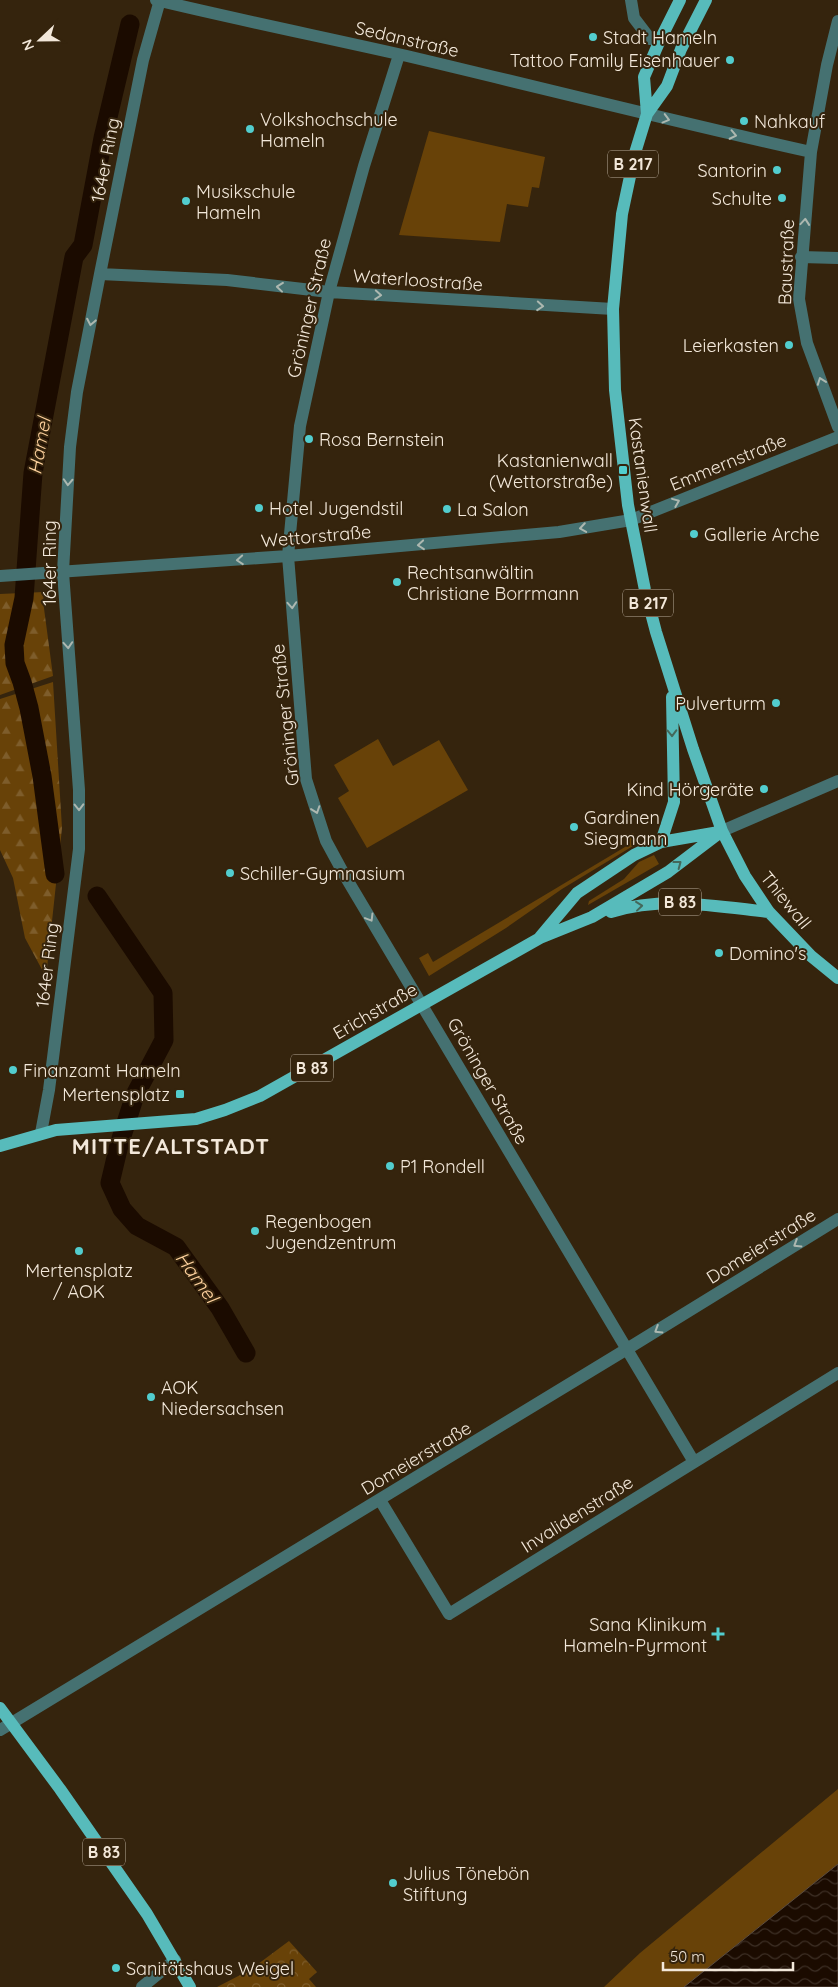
<svg xmlns="http://www.w3.org/2000/svg" width="838" height="1987" font-family="Quicksand,sans-serif">
<style>
.grass{fill:#684208}
.forest{fill:url(#forest-firs)}
.park{fill:url(#park-crowns)}
.water{fill:url(#water-waves);stroke:#5c4d41}
.lines{fill:none;stroke-linecap:round;stroke-linejoin:round}
.canal{stroke:#1b0b00;stroke-width:19}
.minor{stroke:#457171;stroke-width:12}
.major{stroke:#57bbbb;stroke-width:12}
.oneway{stroke:#adb8b0}
.oneway2{stroke:#44685b}
.poi-dot{fill:#52cdce;stroke:#35240d;stroke-width:2}
.labels{text-anchor:middle;dominant-baseline:central;stroke-width:4;stroke-linejoin:round;paint-order:stroke}
.shield{fill:#35240d;stroke:#baad9c;stroke-width:1}
.shield-label{font-size:16px;font-weight:bold;fill:#f3e8da}
.poi-label{font-size:18px;fill:#f3e8da;stroke:#35240d;text-anchor:start}
.street-label{font-size:18px;fill:#f3e8da;stroke:#35240d}
.water-label{font-size:19px;font-style:italic;fill:#fdd09d;stroke:#35240d}
.district-label{font-size:22px;font-weight:bold;letter-spacing:1px;fill:#f3e8da;stroke:#35240d}
</style>
<defs>
<pattern id="forest-firs" width="22" height="20" patternUnits="userSpaceOnUse" patternTransform="scale(1.25)"><rect width="22" height="20" fill="#684208"/><path d="M5 1l3.5 6h-7zM16 11l3.5 6h-7z" fill="#7e5d2b"/></pattern>
<pattern id="park-crowns" width="20" height="18" patternUnits="userSpaceOnUse" patternTransform="scale(1.25)"><rect width="20" height="18" fill="#684208"/><path d="M2 6a3 3 0 1 1 6 0M12 15a3 3 0 1 1 6 0" fill="none" stroke="#7e5d2b"/></pattern>
<pattern id="water-waves" width="16" height="10" patternUnits="userSpaceOnUse" patternTransform="scale(1.25)"><rect width="16" height="10" fill="#1b0b00"/><path d="M0 5q4-4 8 0t8 0" fill="none" stroke="#3d2f25"/></pattern>
</defs>
<rect width="100%" height="100%" fill="#35240d"/>
<path class="grass" d="M429,131L545,157L539,188L532,187L528,207L507,204L500,242L399,235Z
M378,739L393,766L439,740L468,790L367,848L338,798L349,791L334,765Z
M633,833L638,840L633,846L562,889L506,928L429,976L419,958L428,953L433,962L630,844L625,837Z
M654,855L659,864L588,905L589,901L624,879L639,862Z
M838,1789V1864L684,1987H604L640,1953Z"/>
<path class="forest" d="M44,592L43,601L53,676L0,695V594Z
M53,682L62,828L46,977L25,938L13,878L0,850V699Z"/>
<path class="park" d="M289,1941L317,1972L309,1979L316,1987H217L250,1970Z"/>
<path class="water" d="M838,1864V1987H684Z"/>
<g class="lines">
<path class="canal" d="M55,874L42,776L29,708L22,682L15,663L14,645L24,598L33,473L74,257L83,245L103,138L130,24
M97,896L163,993L164,1040L135,1095L119,1145L110,1183L122,1209L137,1226L176,1247L220,1308L246,1353"/>
<path class="minor" d="M156,0C239,20 323,37 407,56C542,88 676,122 811,152
M631,0L634,18L650,39
M838,21L827,65L811,152L799,299L807,343L838,427
M399,55L364,166L329,292L300,426L288,556L306,779L326,841L345,876L694,1462
M801,257L838,258
M100,274L227,280L329,292L613,309
M0,576L288,556L559,532L631,520L838,437
M722,831L838,781
M41,1133L49,1090L79,849V790L63,572L70,447L77,392L100,274L143,60L160,0
M380,1500L449,1614L838,1373
M0,1730L627,1349L838,1219
M142,1987L175,1960"/>
<path class="major" d="M706,0L681,49L667,86L647,114L635,153L622,214L613,309L615,390L628,505L645,590L656,632L693,749L722,831L745,876L769,912L811,956L838,978
M647,114L644,77L660,40L680,0
M661,842L674,802L672,697
M611,912C664,896 715,906 769,912
M540,937L577,893L634,855L661,842L719,832
M0,1146L56,1130L196,1119L225,1110L260,1096L540,938L592,917L668,872L722,831
M0,1708L60,1789L147,1914L190,1987"/>
</g>
<defs><path id="oneway-chevron" d="M-2-3.5L2.5 0L-2 3.5" fill="none" stroke-width="1.6" stroke-linecap="round" stroke-linejoin="round" transform="scale(1.25)"/></defs>
<g class="oneway">
<use href="#oneway-chevron" transform="translate(666 119) rotate(15)"/>
<use href="#oneway-chevron" transform="translate(733 135) rotate(12)"/>
<use href="#oneway-chevron" transform="translate(805 222) rotate(-85)"/>
<use href="#oneway-chevron" transform="translate(280 287) rotate(-174)"/>
<use href="#oneway-chevron" transform="translate(378 295) rotate(4)"/>
<use href="#oneway-chevron" transform="translate(540 306) rotate(4)"/>
<use href="#oneway-chevron" transform="translate(91 322) rotate(101)"/>
<use href="#oneway-chevron" transform="translate(821 381) rotate(-110)"/>
<use href="#oneway-chevron" transform="translate(68 482) rotate(93)"/>
<use href="#oneway-chevron" transform="translate(676 502) rotate(-22)"/>
<use href="#oneway-chevron" transform="translate(583 528) rotate(171)"/>
<use href="#oneway-chevron" transform="translate(421 545) rotate(175)"/>
<use href="#oneway-chevron" transform="translate(240 560) rotate(176)"/>
<use href="#oneway-chevron" transform="translate(292 605) rotate(86)"/>
<use href="#oneway-chevron" transform="translate(68 645) rotate(86)"/>
<use href="#oneway-chevron" transform="translate(79 807) rotate(89)"/>
<use href="#oneway-chevron" transform="translate(316 810) rotate(71)"/>
<use href="#oneway-chevron" transform="translate(370 918) rotate(59)"/>
<use href="#oneway-chevron" transform="translate(797 1244) rotate(148)"/>
<use href="#oneway-chevron" transform="translate(658 1330) rotate(148)"/>
</g>
<g class="oneway2">
<use href="#oneway-chevron" transform="translate(672 733) rotate(89)"/>
<use href="#oneway-chevron" transform="translate(678 864) rotate(-37)"/>
<use href="#oneway-chevron" transform="translate(639 906) rotate(-6)"/>
</g>
<g class="poi-dot">
<circle cx="593" cy="37" r="5"/>
<circle cx="730" cy="60" r="5"/>
<circle cx="744" cy="121" r="5"/>
<circle cx="250" cy="129" r="5"/>
<circle cx="777" cy="170" r="5"/>
<circle cx="782" cy="198" r="5"/>
<circle cx="186" cy="201" r="5"/>
<circle cx="789" cy="345" r="5"/>
<circle cx="309" cy="439" r="5"/>
<rect x="618" y="465" width="10" height="10" rx="2.5"/>
<circle cx="259" cy="508" r="5"/>
<circle cx="447" cy="509" r="5"/>
<circle cx="694" cy="534" r="5"/>
<circle cx="397" cy="582" r="5"/>
<circle cx="776" cy="703" r="5"/>
<circle cx="764" cy="789" r="5"/>
<circle cx="574" cy="827" r="5"/>
<circle cx="230" cy="873" r="5"/>
<circle cx="719" cy="953" r="5"/>
<circle cx="13" cy="1070" r="5"/>
<rect x="175" y="1089" width="10" height="10" rx="2.5"/>
<circle cx="390" cy="1166" r="5"/>
<circle cx="255" cy="1231" r="5"/>
<circle cx="79" cy="1251" r="5"/>
<circle cx="151" cy="1397" r="5"/>
<path d="M715.5 1626.5h5v5h5v5h-5v5h-5v-5h-5v-5h5z"/>
<circle cx="393" cy="1883" r="5"/>
<circle cx="116" cy="1968" r="5"/>
</g>
<g class="labels">
<g class="shield">
<rect x="608" y="150.5" width="50" height="27" rx="4"/>
<rect x="623" y="589.5" width="50" height="27" rx="4"/>
<rect x="659" y="888.5" width="42" height="27" rx="4"/>
<rect x="291" y="1054.5" width="42" height="27" rx="4"/>
<rect x="83" y="1838.5" width="42" height="27" rx="4"/>
</g>
<g class="shield-label">
<text x="633" y="164">B 217</text>
<text x="648" y="603">B 217</text>
<text x="680" y="902">B 83</text>
<text x="312" y="1068">B 83</text>
<text x="104" y="1852">B 83</text>
</g>
<g class="poi-label">
<text x="603" y="37">Stadt Hameln</text>
<text x="720" y="60" text-anchor="end">Tattoo Family Eisenhauer</text>
<text x="260" y="119">Volkshochschule<tspan x="260" dy="21">Hameln</tspan></text>
<text x="754" y="121">Nahkauf</text>
<text x="767" y="170" text-anchor="end">Santorin</text>
<text x="196" y="191">Musikschule<tspan x="196" dy="21">Hameln</tspan></text>
<text x="772" y="198" text-anchor="end">Schulte</text>
<text x="779" y="345" text-anchor="end">Leierkasten</text>
<text x="319" y="439">Rosa Bernstein</text>
<text x="613" y="460" text-anchor="end">Kastanienwall<tspan x="613" dy="21">(Wettorstraße)</tspan></text>
<text x="269" y="508">Hotel Jugendstil</text>
<text x="457" y="509">La Salon</text>
<text x="704" y="534">Gallerie Arche</text>
<text x="407" y="572">Rechtsanwältin<tspan x="407" dy="21">Christiane Borrmann</tspan></text>
<text x="766" y="703" text-anchor="end">Pulverturm</text>
<text x="754" y="789" text-anchor="end">Kind Hörgeräte</text>
<text x="584" y="817">Gardinen<tspan x="584" dy="21">Siegmann</tspan></text>
<text x="240" y="873">Schiller-Gymnasium</text>
<text x="729" y="953">Domino's</text>
<text x="23" y="1070">Finanzamt Hameln</text>
<text x="170" y="1094" text-anchor="end">Mertensplatz</text>
<text x="400" y="1166">P1 Rondell</text>
<text x="265" y="1221">Regenbogen<tspan x="265" dy="21">Jugendzentrum</tspan></text>
<text x="79" y="1270" text-anchor="middle">Mertensplatz<tspan x="79" dy="21">/ AOK</tspan></text>
<text x="161" y="1387">AOK<tspan x="161" dy="21">Niedersachsen</tspan></text>
<text x="707" y="1624" text-anchor="end">Sana Klinikum<tspan x="707" dy="21">Hameln-Pyrmont</tspan></text>
<text x="403" y="1873">Julius Tönebön<tspan x="403" dy="21">Stiftung</tspan></text>
<text x="126" y="1968">Sanitätshaus Weigel</text>
</g>
<g class="street-label">
<text transform="translate(407 39) rotate(13)">Sedanstraße</text>
<text transform="translate(105 160) rotate(-79)">164er Ring</text>
<text transform="translate(786 262) rotate(-88)">Baustraße</text>
<text transform="translate(418 280) rotate(4)">Waterloostraße</text>
<text transform="translate(309 308) rotate(-77)">Gröninger Straße</text>
<text transform="translate(728 462) rotate(-22)">Emmernstraße</text>
<text transform="translate(643 475) rotate(82)">Kastanienwall</text>
<text transform="translate(316 536) rotate(-5)">Wettorstraße</text>
<text transform="translate(49 563) rotate(-90)">164er Ring</text>
<text transform="translate(285 715) rotate(-96)">Gröninger Straße</text>
<text transform="translate(786 900) rotate(51)">Thiewall</text>
<text transform="translate(47 965) rotate(-83)">164er Ring</text>
<text transform="translate(375 1011) rotate(-30)">Erichstraße</text>
<text transform="translate(488 1081) rotate(60)">Gröninger Straße</text>
<text transform="translate(761 1246) rotate(-32)">Domeierstraße</text>
<text transform="translate(416 1458) rotate(-31)">Domeierstraße</text>
<text transform="translate(577 1514) rotate(-32)">Invalidenstraße</text>
</g>
<g class="water-label">
<text transform="translate(39 446) rotate(-80)">Hamel</text>
<text transform="translate(197 1277) rotate(54)">Hamel</text>
</g>
<g class="district-label">
<text x="171" y="1146">MITTE/ALTSTADT</text>
</g>
</g>
<g transform="translate(40 40) rotate(248)" stroke="#35240d" stroke-width="4" paint-order="stroke">
<path d="M0-4L9 19L0 12L-9 19Z" fill="#f3e8da"/>
<text y="-8" font-size="14" font-weight="bold" text-anchor="middle" fill="#f3e8da">N</text>
</g>
<path d="M663 1962v8h130v-8" fill="none" stroke="#f3e8da" stroke-width="2.5"/>
<text x="670" y="1962" font-size="15" fill="#f3e8da" stroke="#35240d" stroke-width="4" paint-order="stroke">50 m</text>
</svg>
